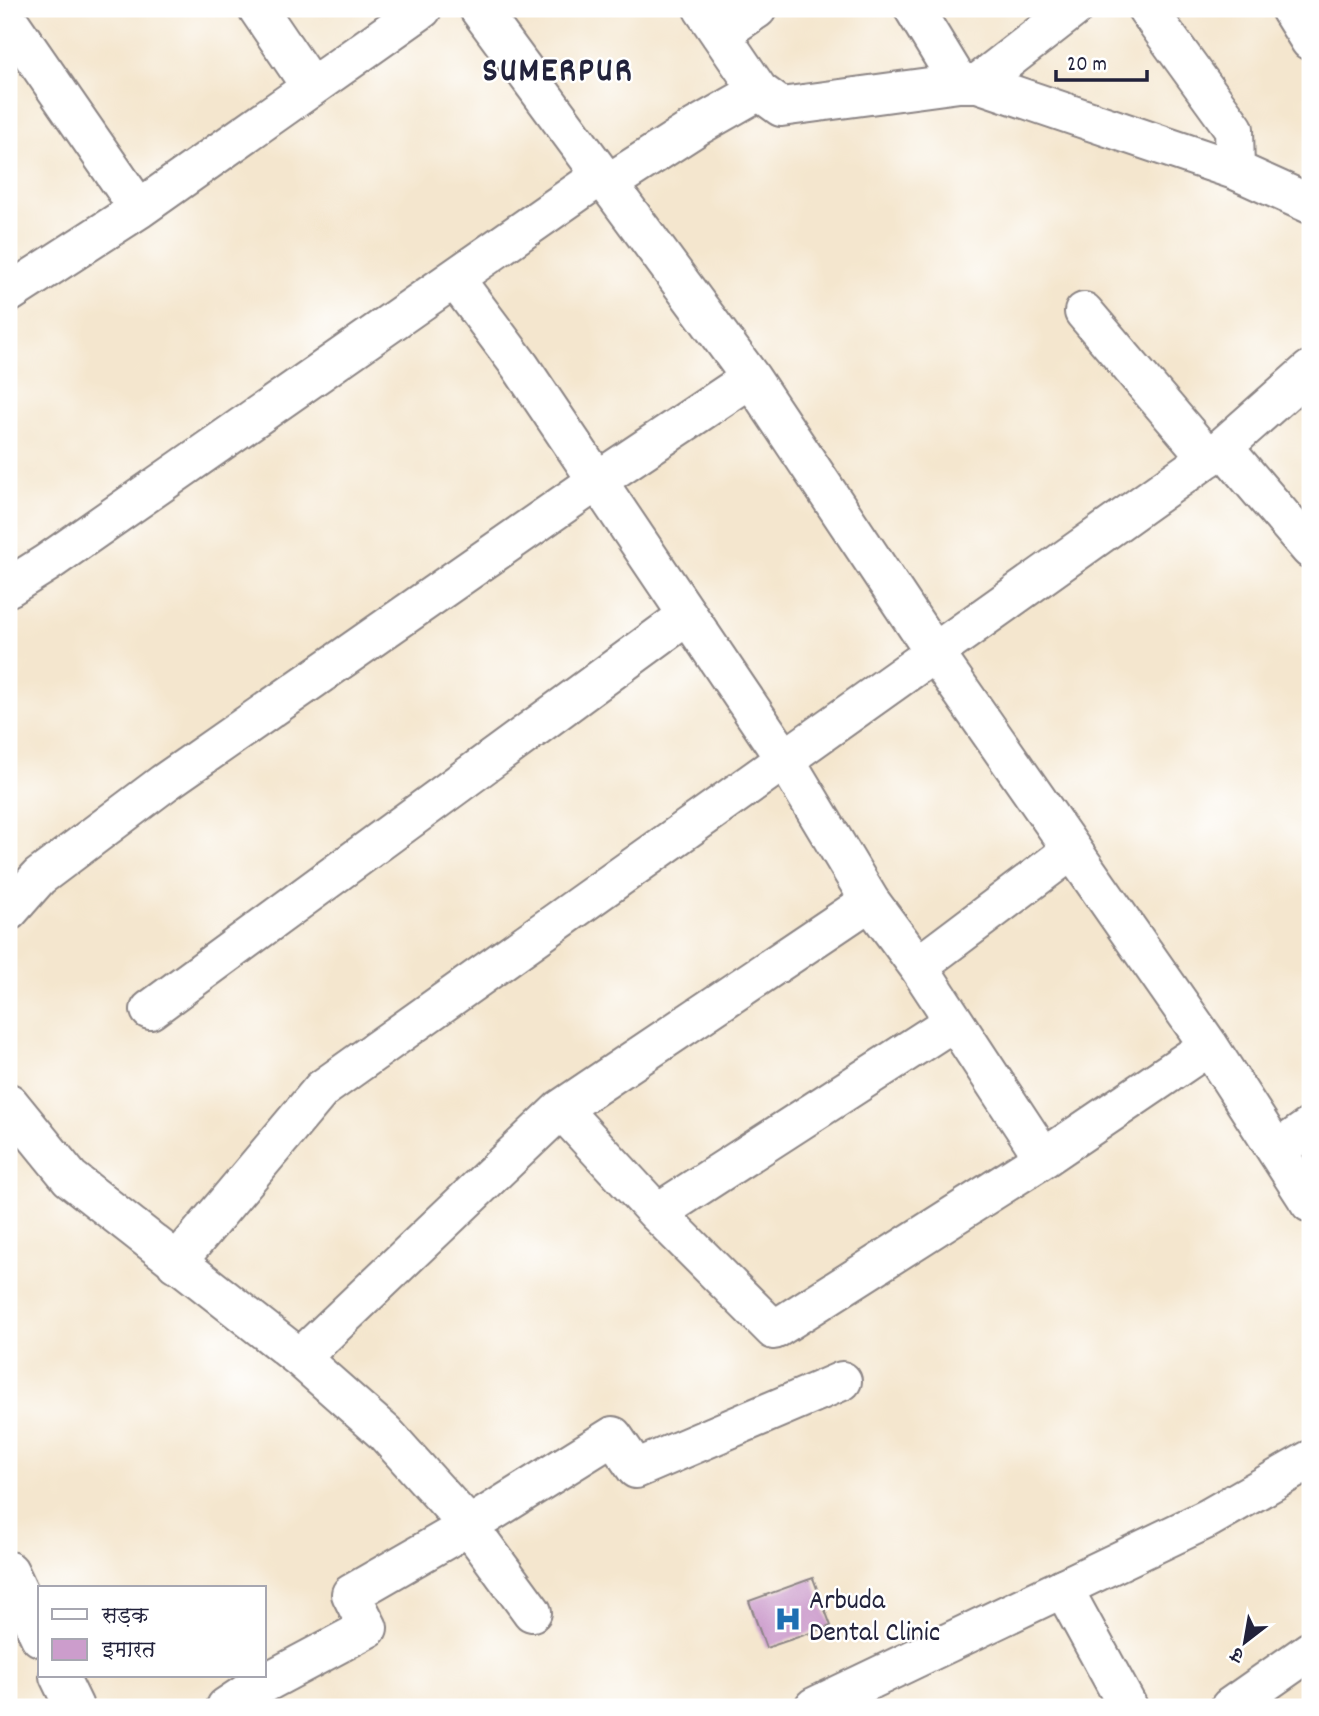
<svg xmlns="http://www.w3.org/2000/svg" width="1319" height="1716" font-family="Dekko,'Playpen Sans Deva',sans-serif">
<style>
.building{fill:#cc9dcc}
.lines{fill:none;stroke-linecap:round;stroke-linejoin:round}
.minor-casing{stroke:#8b8484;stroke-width:42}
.major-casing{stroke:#8b8484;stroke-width:42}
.minor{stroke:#fff;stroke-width:38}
.major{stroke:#fff;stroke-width:38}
.labels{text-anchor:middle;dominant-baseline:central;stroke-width:5;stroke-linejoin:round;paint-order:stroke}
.poi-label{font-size:28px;fill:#22223b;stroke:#fff;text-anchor:start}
.district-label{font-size:35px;font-weight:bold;letter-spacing:2px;fill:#22223b;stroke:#fff}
</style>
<rect width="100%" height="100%" fill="#fff"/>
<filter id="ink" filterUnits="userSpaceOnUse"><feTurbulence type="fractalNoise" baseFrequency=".0143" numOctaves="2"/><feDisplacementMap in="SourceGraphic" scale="14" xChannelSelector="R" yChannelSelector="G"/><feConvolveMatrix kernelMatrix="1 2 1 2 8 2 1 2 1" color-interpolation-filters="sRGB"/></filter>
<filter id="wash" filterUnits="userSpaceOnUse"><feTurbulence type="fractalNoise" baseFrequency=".00686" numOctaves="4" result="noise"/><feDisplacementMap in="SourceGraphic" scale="28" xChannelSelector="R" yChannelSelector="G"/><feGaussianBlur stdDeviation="1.57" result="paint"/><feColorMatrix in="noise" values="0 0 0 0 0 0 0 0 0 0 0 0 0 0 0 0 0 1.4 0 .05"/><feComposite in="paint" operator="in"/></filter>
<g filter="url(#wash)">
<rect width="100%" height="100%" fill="#f4e6ce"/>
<g id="blocks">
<path class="building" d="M813,1578L831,1626L766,1648L749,1601Z"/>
</g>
</g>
<g filter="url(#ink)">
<use href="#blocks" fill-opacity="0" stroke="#8b8484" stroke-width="2"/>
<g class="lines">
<defs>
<path id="minor" d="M258,9L311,87
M479,9L751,378L934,652L1209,1046L1310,1203
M703,9L759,91
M914,9L959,83
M1147,9L1234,129L1235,170
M1290,9L1310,41
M9,21L139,209
M720,34L757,9
M978,83L1073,9
M609,183L696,127L759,91L781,107L959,83H978L1235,170L1310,204
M455,279L520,366L786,761L870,901L918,966L1044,1158
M9,293L139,209L422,9
M1084,312L1208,458
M1223,447L1310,549
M9,587L47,563L602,175
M9,911L39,877L164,783L597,481L751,378
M918,966L1072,850
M150,1010L688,615
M9,1103L70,1178L300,1358L385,1433L469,1526L532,1612
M561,1109L657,1213L774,1330L1044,1158L1209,1046
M1277,1150L1310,1127
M657,1213L954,1021
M176,1263L322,1089L1223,447L1310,370
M300,1358L561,1109L870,901
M9,1571L40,1637
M1063,1588L1128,1707
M59,1676L74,1707
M226,1707L250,1691L368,1628L351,1594L469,1526L613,1436L636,1469L842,1381
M1230,1707L1310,1651"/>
<path id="major" d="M814,1707L1207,1519L1310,1460"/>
</defs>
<use href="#minor" class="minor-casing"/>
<use href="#major" class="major-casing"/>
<use href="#minor" class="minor"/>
<use href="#major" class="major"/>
</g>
</g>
<defs>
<symbol id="hospital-bare" viewBox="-9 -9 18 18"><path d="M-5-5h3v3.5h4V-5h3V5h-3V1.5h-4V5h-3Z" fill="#1f6fb2" stroke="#fff" stroke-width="2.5" paint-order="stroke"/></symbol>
</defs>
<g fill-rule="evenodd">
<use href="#hospital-bare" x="769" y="1600" width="38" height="38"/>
</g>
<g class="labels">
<g class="poi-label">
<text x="809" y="1603">Arbuda<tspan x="809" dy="32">Dental Clinic</tspan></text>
</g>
<g class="district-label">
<text x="558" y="73">SUMERPUR</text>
</g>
</g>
<rect width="1319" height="1716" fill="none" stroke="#fff" stroke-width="35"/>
<rect x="38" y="1586" width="228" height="91" fill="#ffffff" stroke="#a7a7b1" stroke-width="2"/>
<rect x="52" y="1609" width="35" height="10" fill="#ffffff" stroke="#a7a7b1" stroke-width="2"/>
<text x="102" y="1622" font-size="21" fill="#22223b">सड़क</text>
<rect x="52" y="1639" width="35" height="21" fill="#cc9dcc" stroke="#a7a7b1" stroke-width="2"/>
<text x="102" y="1656" font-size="21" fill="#22223b">इमारत</text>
<g transform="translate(1245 1642) rotate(211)" stroke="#ffffff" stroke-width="5" paint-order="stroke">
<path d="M0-5L12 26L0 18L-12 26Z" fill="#22223b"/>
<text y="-10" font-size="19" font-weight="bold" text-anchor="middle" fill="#22223b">उ</text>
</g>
<path d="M1056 70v10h91v-10" fill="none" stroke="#22223b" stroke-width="3.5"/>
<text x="1067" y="70" font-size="21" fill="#22223b" stroke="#ffffff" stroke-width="5" paint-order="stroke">20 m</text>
</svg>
